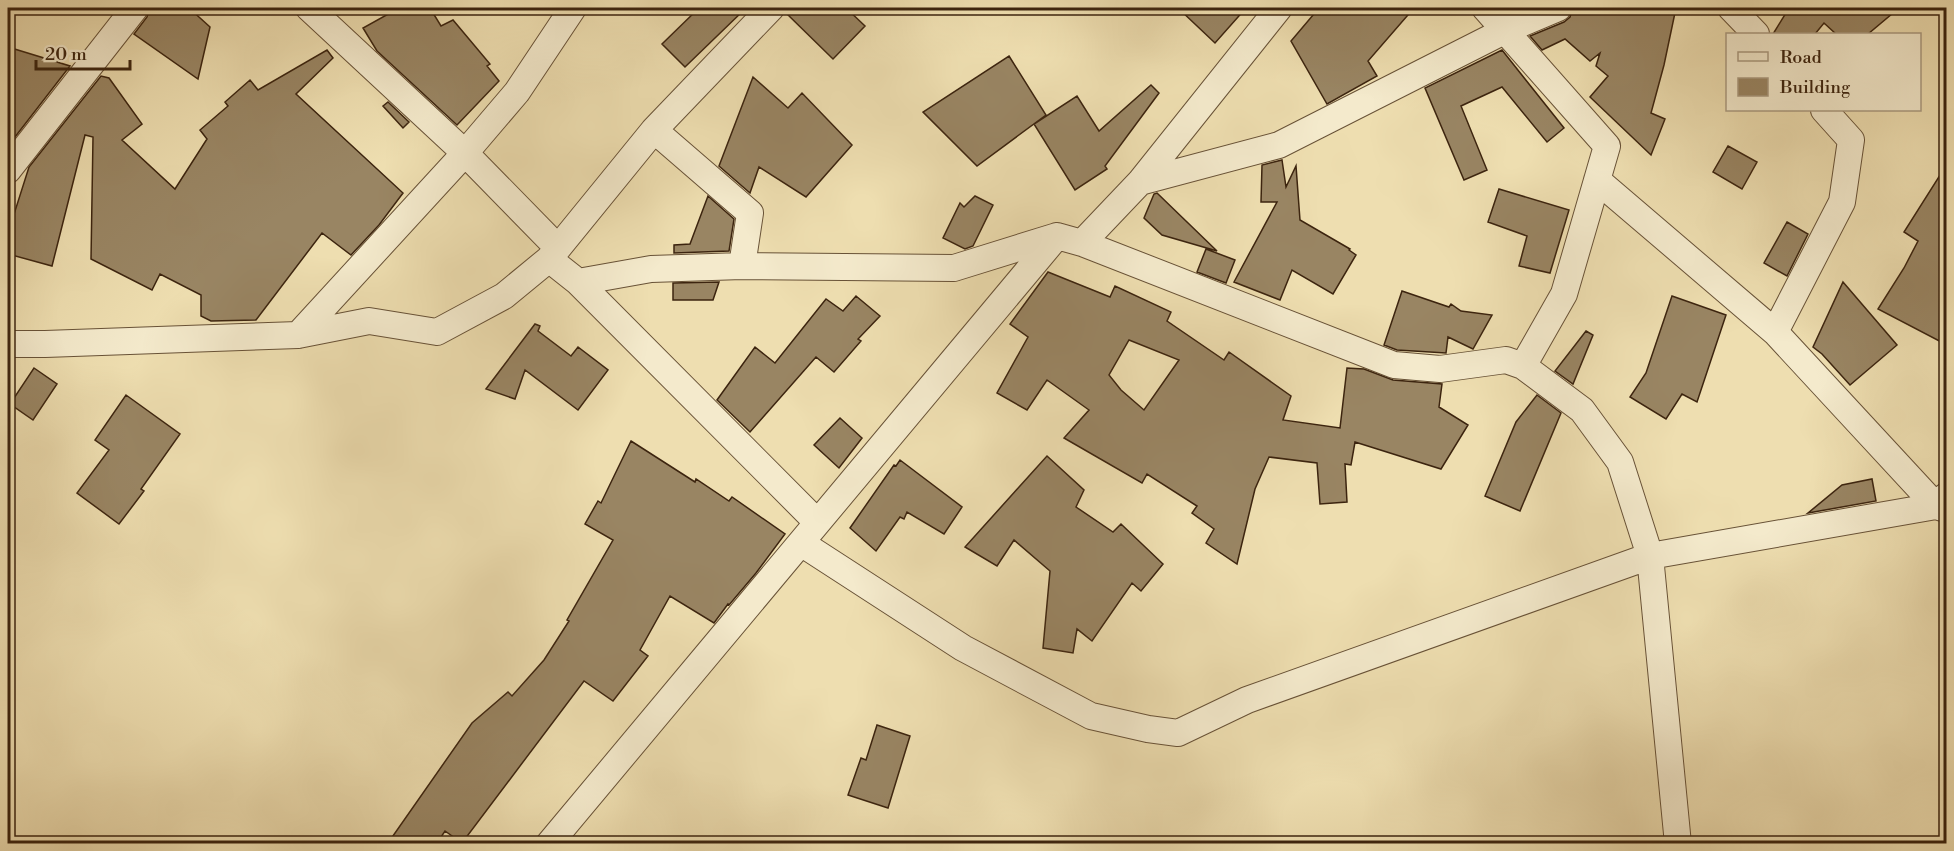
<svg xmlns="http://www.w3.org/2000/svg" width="1954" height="851" font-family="'Libre Bodoni',serif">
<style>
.building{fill:#998563;stroke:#3c240f;stroke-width:1.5;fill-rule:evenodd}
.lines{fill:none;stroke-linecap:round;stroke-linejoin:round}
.minor-casing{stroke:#685237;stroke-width:28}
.minor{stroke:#f4eacc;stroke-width:26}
</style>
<rect width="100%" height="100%" fill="#eedeb0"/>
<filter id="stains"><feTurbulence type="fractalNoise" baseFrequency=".00333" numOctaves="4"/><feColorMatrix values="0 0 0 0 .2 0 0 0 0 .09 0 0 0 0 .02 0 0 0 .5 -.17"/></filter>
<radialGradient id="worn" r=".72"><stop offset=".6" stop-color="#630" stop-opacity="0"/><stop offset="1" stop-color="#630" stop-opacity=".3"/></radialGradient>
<path class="building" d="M150,8H189L210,27L198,79L134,34L147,17Z
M399,8H430L441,26L453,20L490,64L487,66L499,81L457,125L377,51L363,28Z
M699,8H746L685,67L662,44Z
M786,8H846L865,26L833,59L785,12Z
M1178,8H1246L1215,43Z
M1319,8H1414L1368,61L1377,76L1327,104L1291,41Z
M1573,8H1676L1664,65L1651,113L1665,119L1651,155L1590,97L1608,76L1596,66L1600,53L1590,61L1565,39L1542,50L1530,36L1564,22L1570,17Z
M1789,8H1899L1868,34H1836L1824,23L1815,34H1773Z
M8,47L70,66L8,146Z
M327,50L333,58L296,94L403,193L379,225L351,255L322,233L256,320L211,321L201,316V295L160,274L152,290L91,259L93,137L85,135L52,266L8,254V233L29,167L101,76L109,78L142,124L122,140L175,189L207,139L200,130L228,106L225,102L250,80L258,90Z
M1502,50L1564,128L1547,142L1502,87L1461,106L1487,170L1464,180L1425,88Z
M1009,56L1046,115L977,166L923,112Z
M753,77L788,108L802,93L852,145L806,197L759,167L750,193L719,166Z
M1151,85L1159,93L1105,166L1107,169L1075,190L1034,124L1077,96L1099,131Z
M388,102L409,122L403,128L383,106Z
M1728,146L1757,162L1742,189L1713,172Z
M1282,160L1286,187L1296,166L1300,220L1350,249L1349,250L1356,255L1333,294L1292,270L1280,300L1234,282L1277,202H1261L1262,165Z
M1947,164V345L1878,309L1904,268L1918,241L1904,232Z
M1499,189L1569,210L1550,273L1519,266L1527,236L1488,222Z
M1157,193L1217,251L1162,235L1144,218L1154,194Z
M708,196L734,219L729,251L674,253V245L690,244Z
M975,196L993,205L973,246L965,249L943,238L960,203L964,207Z
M1787,222L1808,234L1787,276L1764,263Z
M1206,249L1235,260L1226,283L1197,272Z
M1048,272L1110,297L1115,286L1171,312L1167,321L1224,360L1229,352L1291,396L1283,420L1340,428L1347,368L1364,369L1393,380L1442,384L1439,407L1468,425L1441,469L1355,442L1351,465L1345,464L1347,502L1320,504L1317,463L1269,457L1255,489L1237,564L1206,543L1214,529L1192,513L1197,506L1147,474L1142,483L1064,438L1089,410L1047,380L1027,410L997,393L1028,337L1010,324ZM1129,340L1179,360L1144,410L1121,390L1109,375Z
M719,282L713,300H673V283Z
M1843,282L1897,345L1850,385L1822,354L1813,347Z
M1402,291L1449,307L1451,304L1461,311L1492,315L1473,349L1448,337L1446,353L1397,350L1384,345Z
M856,296L880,316L858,339L861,341L834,372L816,357L750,432L717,400L755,347L775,363L826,299L843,311Z
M1672,296L1726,315L1697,402L1682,394L1666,419L1630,397L1646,373Z
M535,324L540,326L538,331L571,356L578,347L608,370L578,410L525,370L515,399L486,389Z
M1586,331L1593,335L1573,384L1555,371Z
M34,368L57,384L33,420L10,404Z
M126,395L180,434L141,489L144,491L119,524L77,493L109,450L95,440Z
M1537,395L1561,413L1520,511L1485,496L1516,422Z
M840,418L862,438L839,468L814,445Z
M631,441L695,482L696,479L729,501L732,497L785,534L756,573L729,605L728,604L714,623L670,596L640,650L648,656L613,701L584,681L462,843L445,831L437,843H388L472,723L508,692L512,696L544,660L569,621L567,620L613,540L585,524L598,501L601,503Z
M1047,456L1084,490L1076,507L1113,532L1121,524L1163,564L1141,591L1132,583L1092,641L1077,629L1073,653L1043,648L1050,571L1014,540L997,566L965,547Z
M900,460L962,507L944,534L907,512L904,519L900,517L876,551L850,528L894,465L896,466Z
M1872,479L1876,501L1808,513L1842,485Z
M877,725L910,736L888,808L848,795L861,758L866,760Z"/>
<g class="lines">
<defs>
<path id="minor" d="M309,8L465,153L558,248
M1485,8L1607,146L1564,294L1523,366
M1731,8L1756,34
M654,130L750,213L742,266
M8,170L135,8
M1597,180L1775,332L1936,506L1946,509
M1140,182L1279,145L1506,30L1558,8
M1082,243L1140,182L1279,8
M549,259L578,282L817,522
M578,282L651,269L742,266L954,268L1057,236L1082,243L1394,365L1440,369L1506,360L1523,366L1582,410L1620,462L1650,556L1678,844
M1775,332L1842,202L1851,140L1824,110
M298,335L465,153L517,92L573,8
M8,344H45L298,335L369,321L437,332L504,296L549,259L654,130L771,8
M801,543L963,648L1091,716L1148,729L1178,733L1247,700L1650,556L1936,506L1946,496
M549,844L1057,236"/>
</defs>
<use href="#minor" class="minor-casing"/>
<use href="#minor" class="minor"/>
</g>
<rect width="1954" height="851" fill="none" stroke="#eedeb0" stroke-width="30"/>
<rect x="9" y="9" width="1936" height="833" fill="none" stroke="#3c240f" stroke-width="3"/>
<rect x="15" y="15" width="1924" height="821" fill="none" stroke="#3c240f" stroke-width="1.5"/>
<rect x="1726" y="33" width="195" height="78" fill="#f4eacc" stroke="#aa9b80" stroke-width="1.5"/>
<rect x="1738" y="52" width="30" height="9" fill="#f4eacc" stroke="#aa9b80" stroke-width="1.5"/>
<text x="1780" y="63" font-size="18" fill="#3c240f">Road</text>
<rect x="1738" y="78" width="30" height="18" fill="#998563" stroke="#aa9b80" stroke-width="1.5"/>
<text x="1780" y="93" font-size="18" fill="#3c240f">Building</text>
<path d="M36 60v9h94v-9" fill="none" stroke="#3c240f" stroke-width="3"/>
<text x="45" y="60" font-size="18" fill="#3c240f" stroke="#f4eacc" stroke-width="4.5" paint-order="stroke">20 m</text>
<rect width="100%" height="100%" filter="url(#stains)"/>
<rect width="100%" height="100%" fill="url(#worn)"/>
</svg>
